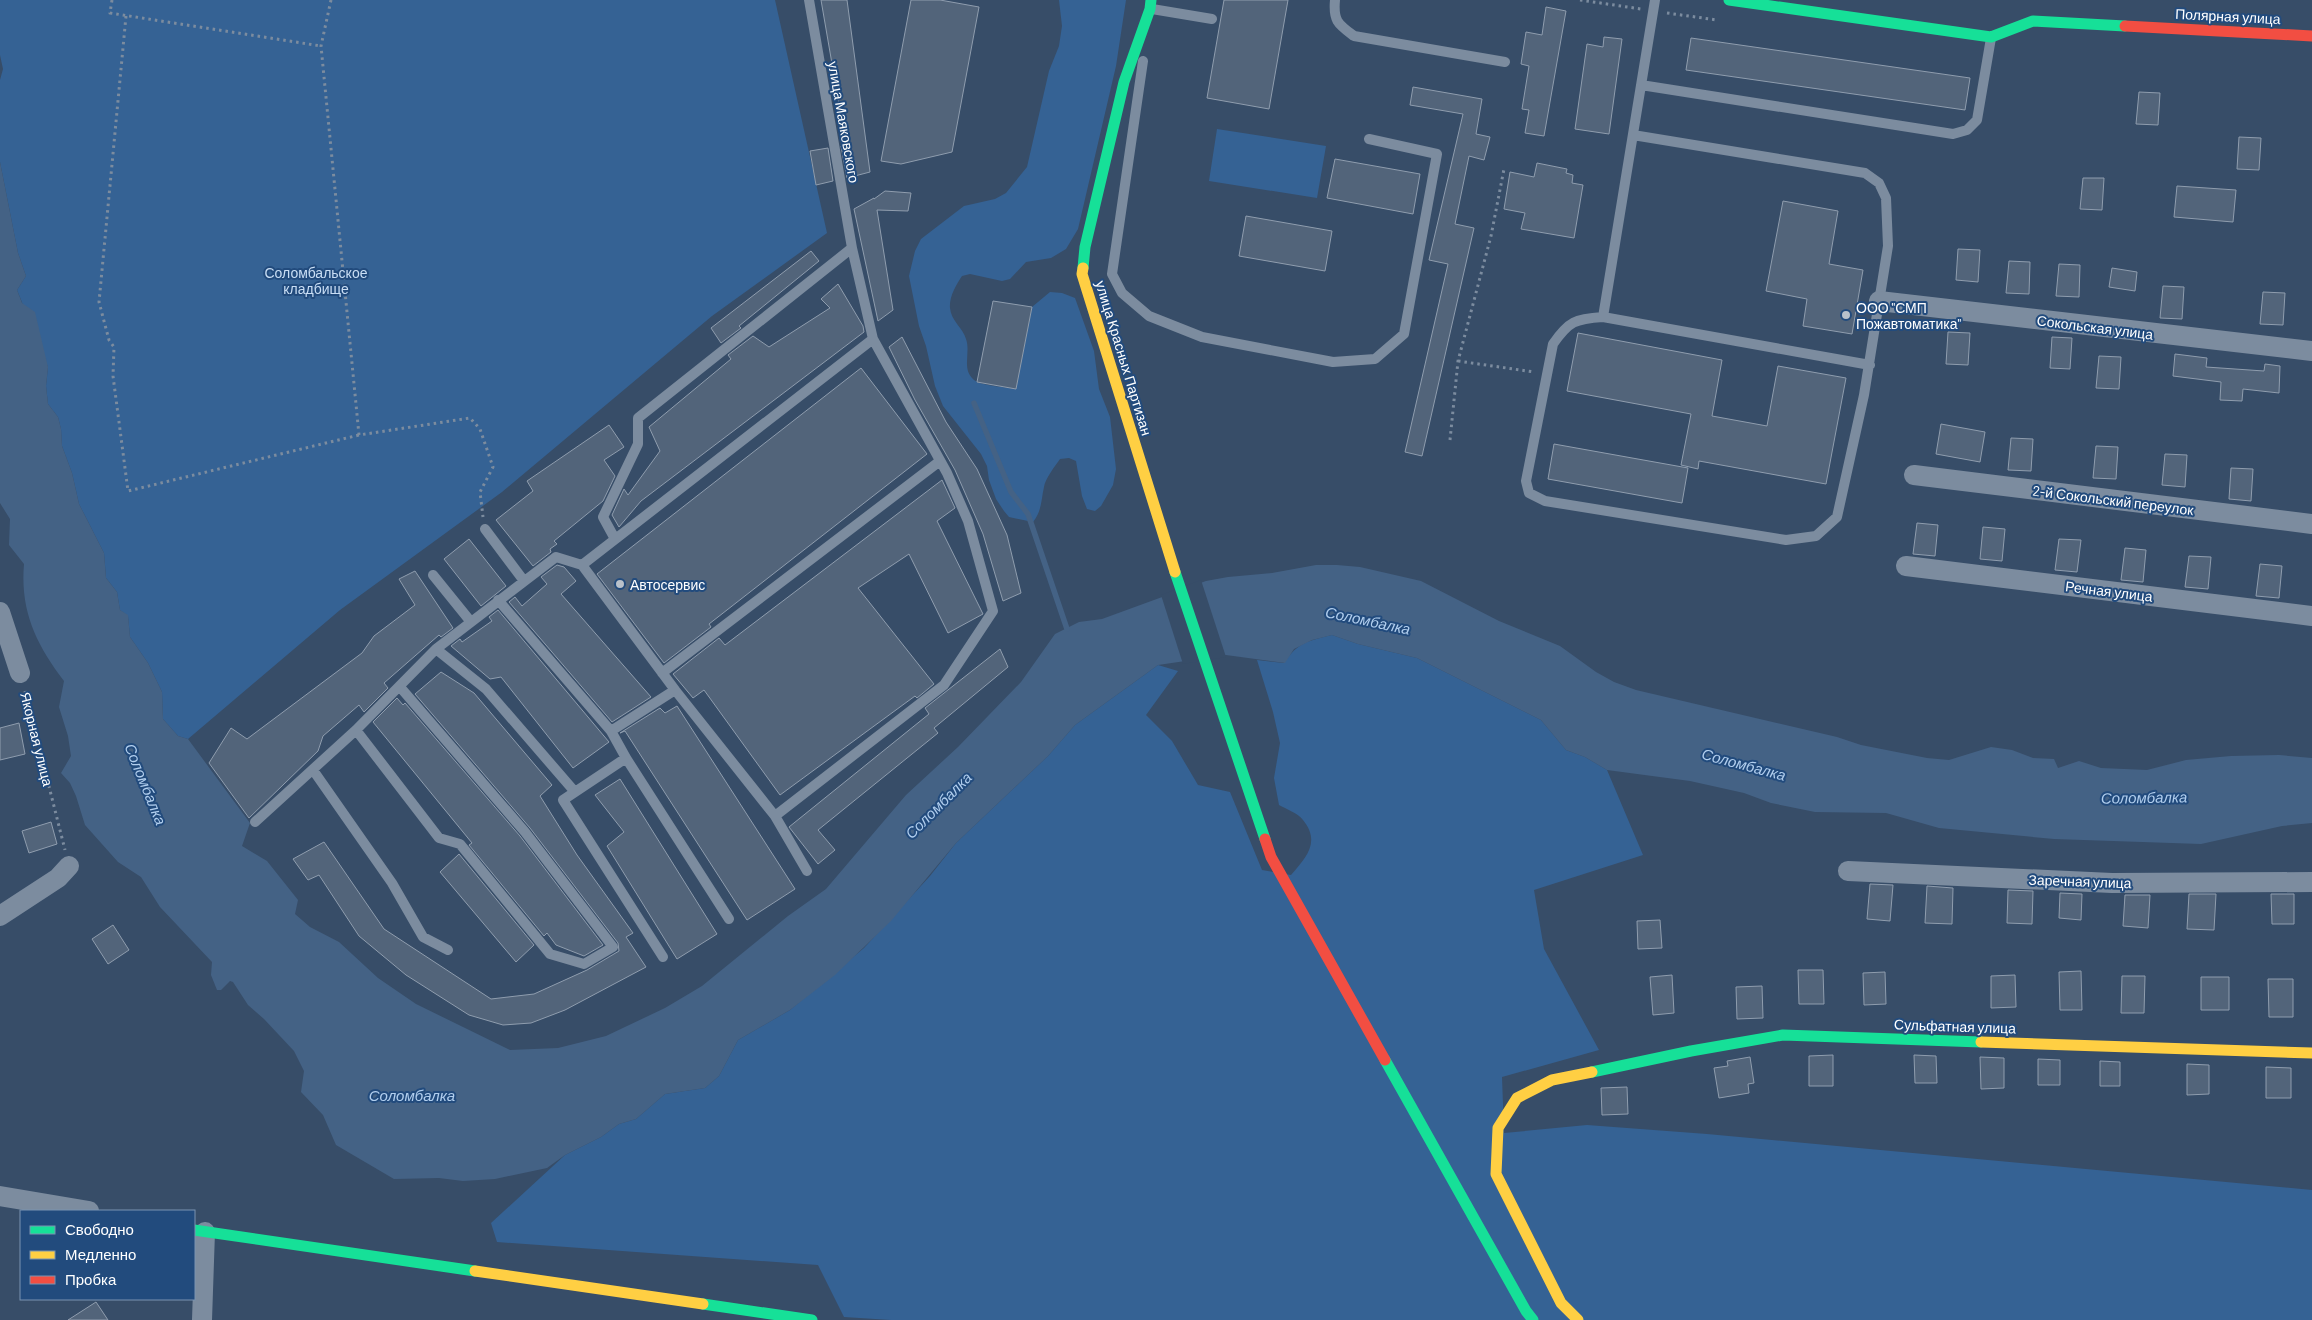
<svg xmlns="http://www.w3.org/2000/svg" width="2312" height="1320" font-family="Barlow,sans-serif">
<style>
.green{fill:#356294}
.water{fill:#446285}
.pier{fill:#374d68}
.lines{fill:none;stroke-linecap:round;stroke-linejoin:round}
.stream{stroke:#446285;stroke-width:5.5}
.building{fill:#52647a;stroke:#8f9dae}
.path{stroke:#7c8c9f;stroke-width:3;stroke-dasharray:2.5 4;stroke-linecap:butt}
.lane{stroke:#7c8c9f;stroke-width:10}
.street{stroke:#7c8c9f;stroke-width:20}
.fast{stroke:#16e098;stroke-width:11}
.slow{stroke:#ffcf43;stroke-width:11}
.jam{stroke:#f24e42;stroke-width:11}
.poi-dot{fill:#b9c1ca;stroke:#224b7d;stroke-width:2}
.labels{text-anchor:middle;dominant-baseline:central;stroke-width:4;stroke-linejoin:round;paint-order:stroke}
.street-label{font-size:14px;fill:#fff;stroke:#224b7d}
.park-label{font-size:14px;fill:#c9def5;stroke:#224b7d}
.poi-label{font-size:14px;fill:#fff;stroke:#224b7d;text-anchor:start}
.water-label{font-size:15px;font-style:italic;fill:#b1ceee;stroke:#224b7d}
</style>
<rect width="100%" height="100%" fill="#374d68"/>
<path class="green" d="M0,0H775L827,233L712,316L502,492L340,610L188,739L178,736L163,719L162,692L148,663L130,637L128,616L120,610L117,592L106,578L104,553L79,504L72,473L62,446L61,429L58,417L48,404L46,386L48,367L17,290L26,276L18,253L0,162V80L3,69L0,55Z
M1059,0H1126L1116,66L1078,229L1066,249L1051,258L1026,262L1010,279L1002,281L970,274L962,276C956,285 949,297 950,308C951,321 963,328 966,339C971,353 961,369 974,380C981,386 1006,387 1016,389L1032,307L1050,292L1062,293L1075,298L1094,351L1099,389L1110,417L1116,469L1113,485L1101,506L1095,511L1087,509L1082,496L1076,461L1069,458L1060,459C1055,466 1045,479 1044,487C1041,500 1042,511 1033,522L1009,517L1004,511L996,499L989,480L987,466L981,454L943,406L935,386L926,346L919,326L909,276L915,251L921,239L964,206L995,199L1006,193L1027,167L1049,71L1059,46L1062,26Z
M1217,129L1326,146L1317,198L1209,181Z
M1332,635L1358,644L1417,658L1541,720L1566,750L1585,757L1607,770L1643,855L1534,890L1544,949L1599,1050L1502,1077L1504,1133L1587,1125L1707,1134L2312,1190V1320H891L844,1317L818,1265L497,1242L491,1223L565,1155L601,1137L619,1124L636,1119L665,1094L705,1088L719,1076L738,1040L790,1010L864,948L930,876L956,843L1048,756L1075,725L1158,665L1178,671L1146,715L1172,741L1198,785L1230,792L1262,870L1291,875C1306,858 1321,842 1303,820C1298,813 1286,809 1279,805L1274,778L1280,743L1273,712L1257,660L1284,663C1298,642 1308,641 1332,635Z"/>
<path class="water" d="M0,162L18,253L26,276L17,290L22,303L35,312L48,367L46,386L48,404L58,417L61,429L62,446L72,473L79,504L104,553L106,578L117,592L120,610L128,615L130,637L148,663L162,692L163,719L178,736L188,739L250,823L242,846L267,861L298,900L295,914L310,927L339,942L378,978L416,1004L510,1050L558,1048L606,1036L665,1008L702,986L788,916L826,889L906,795L958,747L1021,682L1055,634L1079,622L1102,619L1206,581L1228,577L1272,573L1316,565H1337L1360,567L1421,581L1499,621L1560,646L1596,672L1614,682L1636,690L1837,737L1861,745L1927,758L1949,760L1991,747L2012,750L2033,758L2054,759L2058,768L2079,761L2101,768L2147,770L2186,760L2231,756L2279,755L2312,758V823L2282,826L2201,844L2054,839L1939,828L1886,813L1815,812L1771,803L1744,793L1690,781L1607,770L1585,757L1566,750L1541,720L1417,658L1358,644L1332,635L1312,640L1294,649L1285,663L1226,655L1158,665L1075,725L1048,756L956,843L891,921L835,975L790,1010L738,1040L719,1076L705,1088L665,1094L636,1119L619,1124L601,1137L565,1155L547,1168L495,1179L463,1181L439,1178L394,1179L336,1145L323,1115L301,1092L304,1071L294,1051L264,1019L248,1005L233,982L230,981L221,990H217L211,975L212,962L160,907L141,877L118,862L85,825L76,796L70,783L61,773L71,756L68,736L59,707L64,681C36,644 20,611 24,564L9,545L10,519L0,503Z"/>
<path class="pier" d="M1201,580L1226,657L1183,664L1161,595Z"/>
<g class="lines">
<path class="stream" d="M974,403L1011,492L1028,514L1067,629"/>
</g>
<path class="building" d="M821,0H847L870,172L847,178L841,146L846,145Z
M911,0H940L979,7L952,152L901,164L881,161Z
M1224,0H1288L1269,109L1207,98Z
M1546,7L1566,11L1544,136L1525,133L1529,110L1522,109L1529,66L1521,64L1526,32L1542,35Z
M1604,37L1622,39L1609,134L1575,129L1587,44L1603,47Z
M1691,38L1970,78L1965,110L1686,70Z
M1413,87L1482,99L1476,134L1490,137L1484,160L1469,156L1455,224L1474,228L1422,456L1405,452L1448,264L1429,260L1463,114L1410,105Z
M2139,92L2160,93L2158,125L2136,124Z
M2239,137L2261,138L2259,170L2237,169Z
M828,148L833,181L816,185L810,151Z
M1335,159L1420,174L1413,214L1327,198Z
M1537,163L1567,169L1566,173L1573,175L1572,183L1583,185L1574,238L1521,229L1525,213L1504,209L1510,172L1534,177Z
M2083,178H2104L2102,210L2080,209Z
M2177,186L2236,190L2233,222L2174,217Z
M885,191L911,193L908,211L877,210L893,310L878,321L854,209L874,198V199Z
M1783,201L1838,211L1829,264L1863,270L1852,334L1803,326L1807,299L1766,291Z
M1246,216L1332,231L1325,271L1239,256Z
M1958,249L1980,250L1978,282L1956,280Z
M811,251L819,261L739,326L741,328L721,343L711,328Z
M2009,261L2030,262L2029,294L2006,293Z
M2059,264L2080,265L2079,297L2056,296Z
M2112,268L2137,272L2135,291L2109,287Z
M838,284L863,326L864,332L641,501L619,527L612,515L624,489L628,495L660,451L649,427L731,359L728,355L753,336L769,347L830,308L821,299Z
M2163,286L2184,287L2182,319L2160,318Z
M2263,292L2285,293L2283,325L2260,324Z
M993,301L1032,307L1016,389L977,382Z
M1948,332L1970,333L1968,365L1946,364Z
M1578,333L1722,360L1712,416L1767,426L1778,366L1846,378L1826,484L1699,461L1698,469L1681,465L1691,414L1567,391Z
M902,337L946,422L977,469L1007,535L1021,593L1003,601L983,534L955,470L915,400L889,347Z
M2052,337L2072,338L2070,369L2050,368Z
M2175,354L2207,358L2206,367L2264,371L2265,364L2280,366L2279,393L2243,389L2242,401L2220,400L2221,382L2173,376Z
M2099,356L2121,357L2119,389L2096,388Z
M861,368L927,454L709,624L711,627L664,663L597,574Z
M1941,424L1985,432L1980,462L1936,454Z
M609,425L624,447L604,460L615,476L603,501L554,541L557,544L550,549L551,552L533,566L496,520L533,491L527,481Z
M2011,438L2033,439L2031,471L2008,470Z
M1554,444L1688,468L1682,503L1548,479Z
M2096,446L2118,447L2116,479L2093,478Z
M2165,454L2187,455L2185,487L2162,485Z
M2231,468L2253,469L2251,501L2229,499Z
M942,480L955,508L937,521L983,614L948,633L909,554L858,588L934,684L917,698L915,696L780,795L704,690L693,698L673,674L719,638L725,645Z
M1917,523L1938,525L1935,556L1913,554Z
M1983,527L2005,529L2002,561L1980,559Z
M469,539L506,586L481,606L444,559Z
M2059,539L2081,540L2077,572L2055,570Z
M2125,548L2146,550L2143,582L2121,580Z
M2189,556L2211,557L2208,589L2185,587Z
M2260,564L2282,566L2279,598L2256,596Z
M557,565L564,567L576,581L561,594L651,697L612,722L509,602L515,597L522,606L547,584L541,577Z
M415,571L453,628L441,637L439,635L384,683L388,688L364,712L359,705L323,736L318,751L249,818L209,763L231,728L247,739L362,653L374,636L415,605L399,579Z
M498,610L609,742L573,768L501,677L490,679L451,646L460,639L462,642L492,621L489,617Z
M1000,649L1008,667L934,728L938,733L818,830L835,850L818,864L789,827L929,714L925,708Z
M441,672L474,693L552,785L540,796L577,855L633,933L626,937L646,967L565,1010L531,1023L503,1025L469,1015L406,975L359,936L319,875L308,880L293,859L324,842L384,929L491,999L534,994L587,970L619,951L618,943L530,828L415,694Z
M397,698L403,705L405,703L520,836L603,945L584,956L556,945L547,933L544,936L469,845L472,843L373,722Z
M677,706L795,889L747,920L625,731L620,733L660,708L665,713Z
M19,723L25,754L0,760V728Z
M620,779L717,934L677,959L607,846L624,832L595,795Z
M51,822L57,844L29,853L22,831Z
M459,854L534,945L516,962L440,872Z
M1870,884L1893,885L1890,921L1867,919Z
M1927,886L1953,888L1952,924L1925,923Z
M2008,890L2033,891L2032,924L2007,923Z
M2060,893L2082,894L2081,920L2059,918Z
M2189,894H2216L2214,930L2187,929Z
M2271,894H2294V924H2272Z
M2125,895H2150L2148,928L2123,926Z
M1660,920L1662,948L1638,949L1637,921Z
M113,925L129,950L108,964L92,939Z
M1798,970H1823L1824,1004H1799Z
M2081,971L2082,1010H2060L2059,972Z
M1885,972L1886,1004L1864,1005L1863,973Z
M1672,975L1674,1013L1653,1015L1650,977Z
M2015,975L2016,1007L1991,1008V976Z
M2122,976H2145L2144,1013H2121Z
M2201,977H2229V1010H2201Z
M2268,979H2293V1017H2269Z
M1762,986L1763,1018L1737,1019L1736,987Z
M1833,1055V1086H1809V1056Z
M1914,1055L1936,1056L1937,1083H1915Z
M1750,1057L1754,1083L1748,1084L1749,1093L1719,1098L1714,1068L1728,1066L1727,1061Z
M1980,1057L2004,1058V1088L1981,1089Z
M2038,1059L2060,1060V1085H2038Z
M2100,1061L2120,1062V1086H2100Z
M2187,1064L2209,1065V1094L2187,1095Z
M2266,1067L2291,1068V1098H2266Z
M1627,1087L1628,1114L1602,1115L1601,1088Z
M96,1302L108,1320H68Z"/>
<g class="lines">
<path class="path" d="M112,0L110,13L321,46
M331,0L321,46L359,435L470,418L480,429L493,467L480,492L483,517
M1580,0L1641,9
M1667,13L1717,20
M126,16L99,302L109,340L114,347L113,376L128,491L359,435
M1458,361L1534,372
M1450,440L1458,361L1491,236L1504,169
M25,691L65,850"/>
<path class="lane" d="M1335,0C1333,21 1338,24 1354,36L1505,62
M1152,9L1212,19
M1143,61L1112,274L1122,293L1149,316L1202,337L1333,362L1375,359L1404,334L1437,154L1369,139
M1641,85L1953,134L1967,130L1977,120L1991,38
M1633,135L1865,173L1879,183L1886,198L1888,246L1864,395L1837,517L1816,536L1786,540L1545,501L1529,493L1526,481L1553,344C1569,321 1575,319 1603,317L1870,365
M1603,317L1655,0
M485,529L524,581
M615,539L603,517L638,444V418L852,248
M433,575L471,622
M498,600L611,731
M436,649L486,689L575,792
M662,673L940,461
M675,690L582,565L873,339
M356,730L439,838L460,844L550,954L584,964L613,947L525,832L400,687
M626,758L729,919
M313,770L392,883L423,937L448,950
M775,816L807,871
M255,822L356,730L436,649L556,557L582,565
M663,957L563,800L626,758L611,731L675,690L775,816L944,685L993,611L968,521L947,473L873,339L852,248L809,0"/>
<path class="street" d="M1879,301L2312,351
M1914,475L2312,524
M1906,566L2312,616
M0,612L20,673
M1848,871L2112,883L2312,882
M0,916L58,878L69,866
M0,1196L89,1211
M202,1320L205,1232"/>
<path class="fast" d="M1729,0L1991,37L2033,21L2125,26
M1083,268L1085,247L1124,82L1150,9L1151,0
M1175,572L1265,839
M1385,1060L1526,1311L1533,1320
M1592,1072L1691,1051L1783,1035L1981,1042
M194,1230L475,1271
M703,1304L812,1320"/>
<path class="slow" d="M1083,268L1082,274L1175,572
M1981,1042L2312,1053
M475,1271L703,1304
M1578,1320L1561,1303L1496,1174L1498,1128L1517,1098L1552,1080L1592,1072"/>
<path class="jam" d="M2125,26L2312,36
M1265,839L1271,857L1385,1060"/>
</g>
<g class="poi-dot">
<circle cx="1846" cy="315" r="5"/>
<circle cx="620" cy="584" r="5"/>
</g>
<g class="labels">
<g class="street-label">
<text transform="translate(2228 16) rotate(3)">Полярная улица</text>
<text transform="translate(844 122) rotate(80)">улица Маяковского</text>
<text transform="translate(2095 327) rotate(7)">Сокольская улица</text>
<text transform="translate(1124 358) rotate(73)">улица Красных Партизан</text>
<text transform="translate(2113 500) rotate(7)">2-й Сокольский переулок</text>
<text transform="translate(2109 591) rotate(7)">Речная улица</text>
<text transform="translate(37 739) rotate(76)">Якорная улица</text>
<text transform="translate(2080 881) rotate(2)">Заречная улица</text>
<text transform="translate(1955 1026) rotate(2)">Сульфатная улица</text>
</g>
<g class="park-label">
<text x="316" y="272">Соломбальское<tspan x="316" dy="16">кладбище</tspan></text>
</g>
<g class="poi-label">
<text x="1856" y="307">ООО "СМП<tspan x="1856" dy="16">Пожавтоматика"</tspan></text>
<text x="630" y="584">Автосервис</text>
</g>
<g class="water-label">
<text transform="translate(1368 620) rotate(12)">Соломбалка</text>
<text transform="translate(1744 764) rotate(15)">Соломбалка</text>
<text transform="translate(146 784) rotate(68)">Соломбалка</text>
<text transform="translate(2144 797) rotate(-1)">Соломбалка</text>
<text transform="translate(938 805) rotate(-45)">Соломбалка</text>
<text x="412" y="1095">Соломбалка</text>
</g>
</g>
<rect x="20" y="1210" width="175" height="90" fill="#224b7d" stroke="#7a93b1"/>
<rect x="30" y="1226" width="25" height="8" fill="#16e098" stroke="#7a93b1"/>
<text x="65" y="1235" font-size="15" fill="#ffffff">Свободно</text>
<rect x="30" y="1251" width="25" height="8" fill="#ffcf43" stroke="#7a93b1"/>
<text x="65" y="1260" font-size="15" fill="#ffffff">Медленно</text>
<rect x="30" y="1276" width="25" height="8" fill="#f24e42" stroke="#7a93b1"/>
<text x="65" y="1285" font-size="15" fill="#ffffff">Пробка</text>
</svg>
